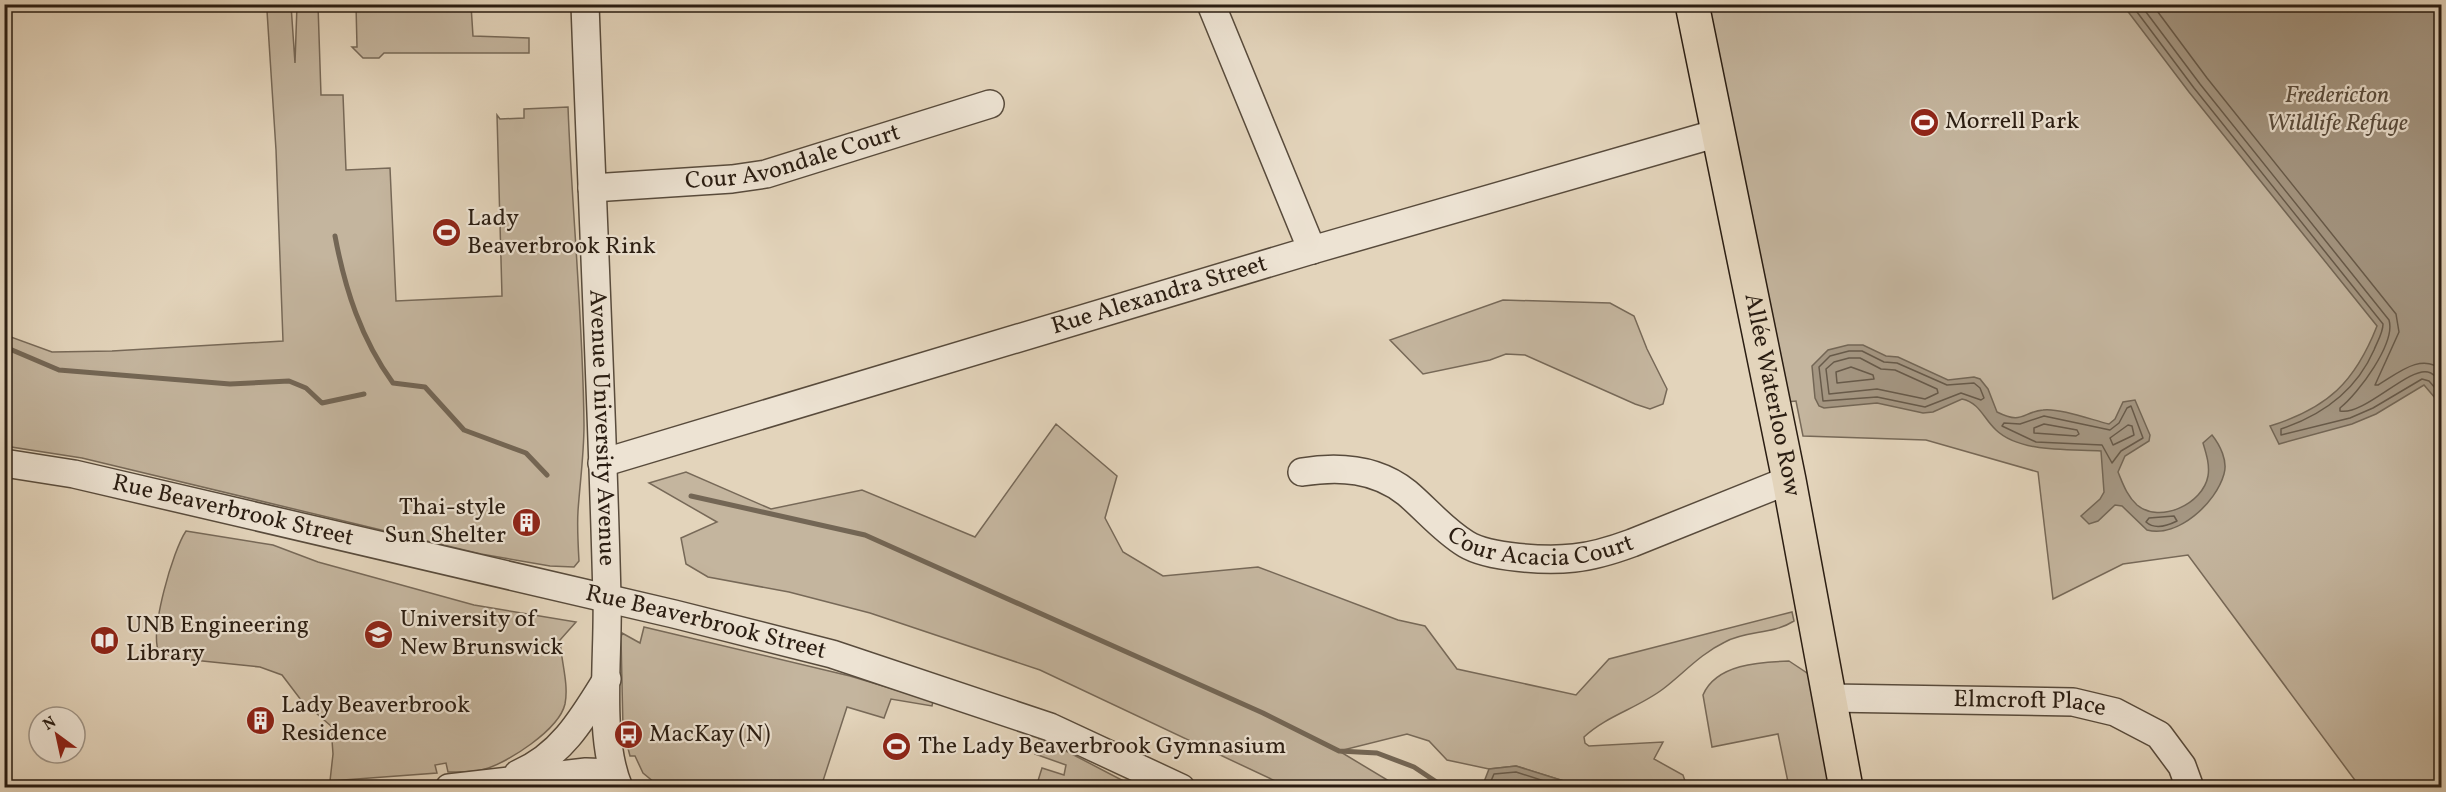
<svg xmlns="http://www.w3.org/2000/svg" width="2446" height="792" font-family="Vollkorn,serif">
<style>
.green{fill:#c4b59e;stroke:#776958;stroke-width:1.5}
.water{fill:#a49682;stroke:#736655;stroke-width:1.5}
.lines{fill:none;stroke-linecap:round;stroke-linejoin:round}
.shore{stroke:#675a4a;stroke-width:1.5}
.stream{stroke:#736655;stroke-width:5}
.minor-casing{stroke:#584b3c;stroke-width:30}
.major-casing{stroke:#2a1d12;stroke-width:36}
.minor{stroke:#ede3d3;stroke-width:27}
.major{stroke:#e3d4bb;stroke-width:33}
.labels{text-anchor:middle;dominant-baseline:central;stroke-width:4.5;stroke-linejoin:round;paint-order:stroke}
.park-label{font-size:24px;font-style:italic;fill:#584b3c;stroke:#ede3d3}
.poi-label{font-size:24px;fill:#2a1d12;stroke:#ede3d3;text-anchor:start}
.street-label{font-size:24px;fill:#2a1d12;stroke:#ede3d3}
</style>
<rect width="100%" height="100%" fill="#e3d4bb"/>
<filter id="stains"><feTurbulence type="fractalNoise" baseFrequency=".00333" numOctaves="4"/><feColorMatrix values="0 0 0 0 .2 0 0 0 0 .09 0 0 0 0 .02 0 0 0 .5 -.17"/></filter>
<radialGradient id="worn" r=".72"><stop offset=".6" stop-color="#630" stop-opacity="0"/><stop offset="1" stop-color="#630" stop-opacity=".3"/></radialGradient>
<path class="green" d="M263,5H291L295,63L297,5H318L321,95H343L346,170L390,168L396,301L502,296L497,115L500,119L524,118V109L568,107C572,213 583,318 584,425C584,454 580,482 578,511C577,527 578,544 579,561L574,567L550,566L481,554L82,458L5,446V327L8,336L52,352L112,351L283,341L276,150L267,11Z
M356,5H471L473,36L529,38V53H384L379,58H363L352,47H357Z
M1692,5H2441V787H2360L2188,555L2123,564L2053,599L2038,472L1926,440L1803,436L1796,401L1774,403Z
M1503,300L1610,303L1634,316L1647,349L1667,389L1663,404L1650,409L1635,404L1525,355L1506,354L1490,360L1423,374L1390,340Z
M1056,424L1117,476L1105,518L1123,552L1163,576L1258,567L1398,620L1425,626L1457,669L1576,695L1609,659L1792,612L1794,621C1772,635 1747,630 1725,642C1700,654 1684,673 1663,689C1638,708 1606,716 1584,737L1585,743L1589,746L1663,742L1654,759L1683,775L1687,787H1583L1516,766L1489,769L1447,760L1429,741L1407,734L1339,751L1399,787H1288L1040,670L870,613L789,592L708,577L686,564L681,538L717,522L649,483L686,472L771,509L862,490L975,537Z
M186,531L273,545L318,562L474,605L576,622L560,640C561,661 569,684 565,704C559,730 507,763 485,769C474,773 460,772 448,772L446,763L435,765L437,773L330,781L333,754L331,726L301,700L282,675L260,667L183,659L159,652C149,632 173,550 186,531Z
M644,627L850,676L933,701L932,706L891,699L884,718L847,707L821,787H660L643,773L635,756H630L623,729L621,638L622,633L640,643Z
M1789,661L1810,675L1830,787H1789L1778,734L1712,747L1703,695C1716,664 1760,662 1789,661Z
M1039,740L1068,752L1135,787H1036L1042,768L1064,775L1066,765L1035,754Z"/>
<path class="water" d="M2123,5H2441V405L2424,385L2376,414L2352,424L2279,444L2270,426C2328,408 2355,382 2377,326L2189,92Z
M1848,345H1863L1886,356L1898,357L1948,380L1974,377L1980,379L1988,389L1997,412C2023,425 2022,412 2043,410C2060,408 2092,420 2109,424L2115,419L2123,402L2135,400L2150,435L2149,441L2125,456L2118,472C2123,484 2127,496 2137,505C2160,524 2203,504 2208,476C2210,465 2206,453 2203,443L2212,435C2220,445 2228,461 2224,474C2216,503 2178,538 2147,530L2122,506L2115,505L2098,521L2089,524L2081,516L2100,499L2104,492L2101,451C2070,449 2020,453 1996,430C1983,418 1980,403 1962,399L1933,412L1923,413L1877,403L1824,408L1819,406L1815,398L1812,366L1828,350Z
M1516,766L1583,787H1482L1489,769Z"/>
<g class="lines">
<path class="shore" d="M2131,4L2194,88L2383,324C2383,333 2377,342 2374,350C2356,391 2323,415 2281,429V435L2350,418L2373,408L2422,379L2429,381L2442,396
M2140,4L2200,84L2389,320C2396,343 2358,394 2340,408V411C2364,416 2408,367 2428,372C2434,373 2438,379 2442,384
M2152,4L2207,78L2396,314L2399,332L2375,385H2378C2397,374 2421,352 2442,370
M1849,351H1862L1884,362L1897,363L1947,385L1974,383L1980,388L1984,398L1981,400L1961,393L1925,407L1877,397L1823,401L1819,367L1830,356Z
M1849,358H1860L1881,369L1895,370L1937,389L1938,393L1925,399L1877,389L1829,394L1826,369L1834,362Z
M1851,367L1873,375L1874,379L1837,383L1836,372Z
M2131,406L2143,438L2121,451L2112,463L2102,445L2036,442L2002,426L2004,423L2020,424L2044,416L2110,430L2119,423L2127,408Z
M2044,424L2077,430L2079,434L2076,436L2034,433V428Z
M2128,425L2132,426L2134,435L2113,445L2110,438Z
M2174,516L2177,521C2167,526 2155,530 2146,522L2149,518Z
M1488,788L1494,774L1516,772L1566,788"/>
<path class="stream" d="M335,236C345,289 361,339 393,383L425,387L464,430L526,453L547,475
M5,347L59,370L230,384L289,381L306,388L322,403L364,394
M691,496L865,535L1263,713L1339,751L1377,753L1414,767L1438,783L1452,788"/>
<defs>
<g id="minor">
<path id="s1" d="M585,4C592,202 602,400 607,598C609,654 597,737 619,788"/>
<path d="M1211,4L1312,250"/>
<path id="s2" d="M592,188L732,179L766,174L990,104"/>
<path id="s3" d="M4,463L74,474L674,614L832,654L1050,727L1181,788"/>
<path id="s4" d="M602,463L1312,250L1718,133"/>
<path id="s5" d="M1302,472C1339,466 1376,468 1407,493C1427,510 1443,530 1466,544C1489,558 1546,561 1574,558C1594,556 1613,550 1632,543L1789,480"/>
<path id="s6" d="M1830,698L2073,702L2115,712L2159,735L2182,766L2190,788"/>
<path d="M518,774C561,756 583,718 607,679"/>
<path d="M449,788L586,772L613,773"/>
</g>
<g id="major">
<path id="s7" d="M1692,4L1789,480L1846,788"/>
</g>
</defs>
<use href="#minor" class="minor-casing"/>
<use href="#major" class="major-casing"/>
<use href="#minor" class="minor"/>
<use href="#major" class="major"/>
</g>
<defs>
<symbol id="stadium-disc" viewBox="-11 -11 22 22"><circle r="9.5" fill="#8f2418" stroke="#ede3d3"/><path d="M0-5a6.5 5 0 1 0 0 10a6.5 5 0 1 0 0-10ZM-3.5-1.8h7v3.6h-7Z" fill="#fff"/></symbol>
<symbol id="building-disc" viewBox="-11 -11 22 22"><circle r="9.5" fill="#8f2418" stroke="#ede3d3"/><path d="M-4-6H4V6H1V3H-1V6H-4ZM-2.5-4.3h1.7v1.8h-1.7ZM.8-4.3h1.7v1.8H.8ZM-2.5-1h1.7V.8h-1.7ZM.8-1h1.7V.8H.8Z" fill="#fff"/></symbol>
<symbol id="university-disc" viewBox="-11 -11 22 22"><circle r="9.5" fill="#8f2418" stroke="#ede3d3"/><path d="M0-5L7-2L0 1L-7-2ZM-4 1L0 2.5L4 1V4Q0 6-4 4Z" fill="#fff"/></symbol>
<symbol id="library-disc" viewBox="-11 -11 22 22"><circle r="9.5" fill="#8f2418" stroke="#ede3d3"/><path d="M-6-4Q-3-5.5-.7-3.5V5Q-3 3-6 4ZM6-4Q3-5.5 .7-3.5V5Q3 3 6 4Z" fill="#fff"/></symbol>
<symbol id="bus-disc" viewBox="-11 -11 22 22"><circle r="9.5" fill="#8f2418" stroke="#ede3d3"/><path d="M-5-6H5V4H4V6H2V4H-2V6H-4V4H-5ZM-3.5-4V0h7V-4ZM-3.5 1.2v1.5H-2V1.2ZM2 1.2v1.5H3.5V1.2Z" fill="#fff"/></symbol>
</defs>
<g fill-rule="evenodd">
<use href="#stadium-disc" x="1908" y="106" width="33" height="33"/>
<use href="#stadium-disc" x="430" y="216" width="33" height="33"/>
<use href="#building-disc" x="510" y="506" width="33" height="33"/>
<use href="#university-disc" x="362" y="618" width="33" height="33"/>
<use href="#library-disc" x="88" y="624" width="33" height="33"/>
<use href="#building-disc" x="244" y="704" width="33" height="33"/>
<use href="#bus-disc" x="612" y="718" width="33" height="33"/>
<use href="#stadium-disc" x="880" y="730" width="33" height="33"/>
</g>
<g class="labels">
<g class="park-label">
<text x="2337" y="96">Fredericton<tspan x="2337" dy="28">Wildlife Refuge</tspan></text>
</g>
<g class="poi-label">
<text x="1945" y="122">Morrell Park</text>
<text x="467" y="219">Lady<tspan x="467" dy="28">Beaverbrook Rink</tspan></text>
<text x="506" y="508" text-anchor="end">Thai-style<tspan x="506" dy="28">Sun Shelter</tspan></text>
<text x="400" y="620">University of<tspan x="400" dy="28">New Brunswick</tspan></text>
<text x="126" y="626">UNB Engineering<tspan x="126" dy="28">Library</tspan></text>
<text x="281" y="706">Lady Beaverbrook<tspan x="281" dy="28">Residence</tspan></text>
<text x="649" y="735">MacKay (N)</text>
<text x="918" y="747">The Lady Beaverbrook Gymnasium</text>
</g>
<g class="street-label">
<text stroke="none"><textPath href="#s2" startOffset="204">Cour Avondale Court</textPath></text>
<text stroke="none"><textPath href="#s4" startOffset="582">Rue Alexandra Street</textPath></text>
<text stroke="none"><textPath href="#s7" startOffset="399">Allée Waterloo Row</textPath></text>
<text stroke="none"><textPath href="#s1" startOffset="424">Avenue University Avenue</textPath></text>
<text stroke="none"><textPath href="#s3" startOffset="234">Rue Beaverbrook Street</textPath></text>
<text stroke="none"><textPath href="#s5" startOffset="264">Cour Acacia Court</textPath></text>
<text stroke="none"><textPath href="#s3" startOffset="720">Rue Beaverbrook Street</textPath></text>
<text stroke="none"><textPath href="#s6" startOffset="200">Elmcroft Place</textPath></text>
</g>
</g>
<rect width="2446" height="792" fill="none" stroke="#e3d4bb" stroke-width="24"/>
<rect x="6" y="6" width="2434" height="780" fill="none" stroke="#2a1d12" stroke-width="3"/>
<rect x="12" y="12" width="2422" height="768" fill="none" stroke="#2a1d12" stroke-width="1.5"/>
<g transform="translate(57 735) rotate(327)"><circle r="28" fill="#ede3d3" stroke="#9f9486" stroke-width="1.5"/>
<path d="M0-4.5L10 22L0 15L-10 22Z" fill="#8f2418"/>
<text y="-9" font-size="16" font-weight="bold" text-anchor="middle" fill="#2a1d12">N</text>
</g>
<rect width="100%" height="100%" filter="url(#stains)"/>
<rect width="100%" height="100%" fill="url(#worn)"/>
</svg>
